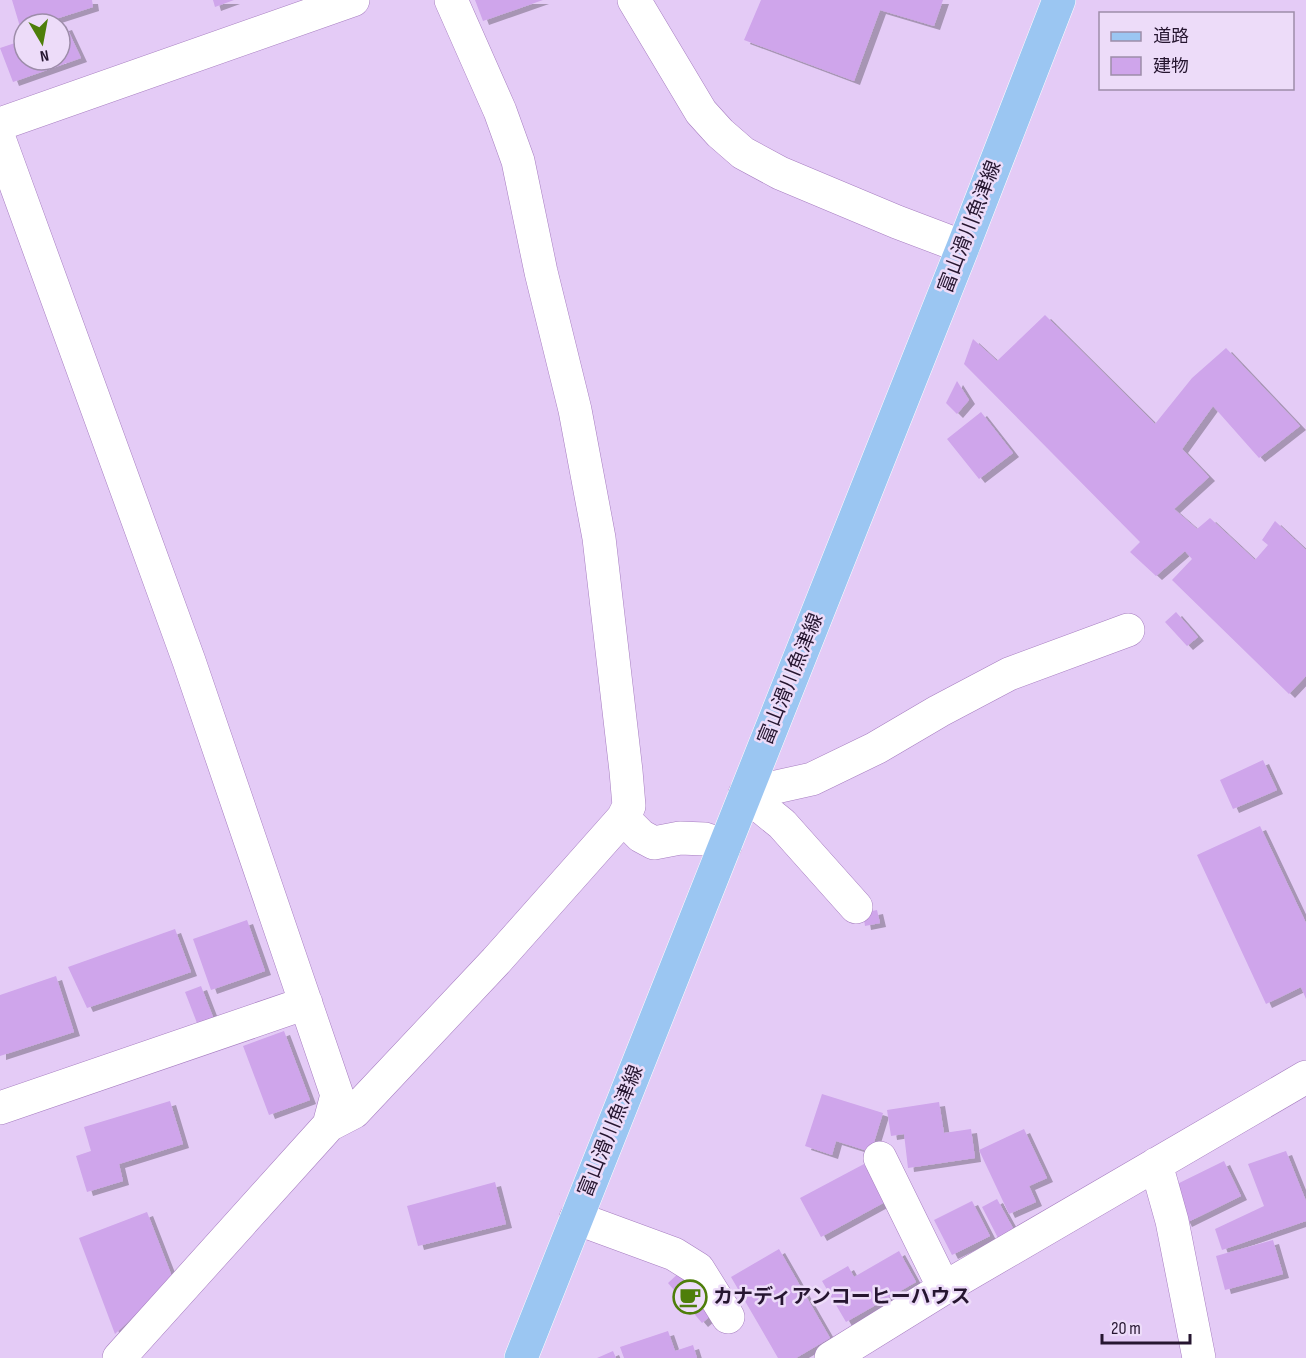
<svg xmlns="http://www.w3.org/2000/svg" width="1306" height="1358" font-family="'Sofia Sans Condensed','Noto Sans JP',sans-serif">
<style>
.building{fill:#cfa5eb;filter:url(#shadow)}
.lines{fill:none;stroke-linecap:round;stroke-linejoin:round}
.minor-casing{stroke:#a67dc0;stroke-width:34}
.major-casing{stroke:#fff;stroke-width:34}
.minor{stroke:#fff;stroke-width:33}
.major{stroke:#9bc6f2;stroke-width:33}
.labels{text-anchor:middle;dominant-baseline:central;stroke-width:5;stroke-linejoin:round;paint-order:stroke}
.street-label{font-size:20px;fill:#261630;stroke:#eddcf9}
.poi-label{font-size:20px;font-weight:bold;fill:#261630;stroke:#eddcf9;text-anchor:start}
</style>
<defs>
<filter id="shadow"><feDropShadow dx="6" dy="4" stdDeviation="0" flood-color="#0004"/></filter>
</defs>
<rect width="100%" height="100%" fill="#e4cbf6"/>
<path class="building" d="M12,0H92L93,7L40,24H24V29L21,30Z
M213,0H234L215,7Z
M475,0H543L483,21Z
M761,0H943L934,26L880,10L854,81L744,40Z
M66,26L81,58L13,82L0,48L24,40V60H60V28Z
M1045,315L1155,424L1192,378L1226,348L1300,426L1259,458L1213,406L1182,449L1209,477L1174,509L1197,529L1210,518L1255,560L1268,545L1262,540L1275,521L1306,550V676L1289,694L1172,580L1192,559L1185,551L1156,576L1130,552L1140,542L964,364L973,339L997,361Z
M957,381L969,400L957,414L946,403Z
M981,412L1013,453L979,479L947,439Z
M1176,612L1198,637L1187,646L1165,622Z
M1263,760L1277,790L1233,809L1220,780Z
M1260,826L1306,923V999L1301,987L1266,1004L1197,855Z
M877,910L880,923L865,926L863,913Z
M247,920L265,971L211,990L193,939Z
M175,929L191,972L87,1008L68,967Z
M56,976L74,1032L0,1056V995Z
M201,986L213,1017L197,1023L185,992Z
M284,1031L310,1100L269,1115L243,1046Z
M822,1094L883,1113L871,1152L836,1141L832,1155L805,1146Z
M170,1101L183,1144L119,1164L123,1181L87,1192L76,1156L91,1151L84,1127Z
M939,1102L944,1133L971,1129L975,1158L908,1168L904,1134L891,1136L887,1110Z
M1024,1129L1047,1178L1029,1186L1036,1202L1009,1214L979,1150Z
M1286,1151L1306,1201V1221L1222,1250L1215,1229L1264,1206L1248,1164Z
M1224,1161L1241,1196L1186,1223L1169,1188Z
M864,1164L885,1202L821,1237L800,1198Z
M495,1182L506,1224L418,1246L407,1206Z
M997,1199L1014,1230L998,1238L982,1207Z
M972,1201L990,1236L952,1255L934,1220Z
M147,1212L173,1279L115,1334L79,1238Z
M1273,1240L1283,1274L1225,1290L1216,1256Z
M779,1249L830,1338L796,1358H778L731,1277Z
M899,1251L916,1282L846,1322L822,1281L848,1266L854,1277Z
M681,1271L715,1312L702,1323L668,1283Z
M668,1331L675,1351L693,1345L697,1358H624L620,1347Z
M613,1351L616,1358H597Z"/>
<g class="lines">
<defs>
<path id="minor" d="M451,0L500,111L518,161L541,272L575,410L599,538L626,771L629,806L623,818L641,836L654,843L680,838L705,839L725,846
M634,0L701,112L720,133L743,153L780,173L897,222L963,247
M0,124L353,0
M0,141L189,661L337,1095L329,1125L119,1358
M745,794L812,779L876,748L939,711L1009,674L1128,630
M745,794L782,824L856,907
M0,1108L306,1003
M329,1125L354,1112L496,961L623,818
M880,1158L944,1288
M1156,1164L1172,1221L1199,1358
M576,1218L674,1254L698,1269L728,1317
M831,1358L944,1288L1306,1077"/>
<path id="major" d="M521,1358L963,247L1059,0"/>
</defs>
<use href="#minor" class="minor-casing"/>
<use href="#major" class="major-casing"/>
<use href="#minor" class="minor"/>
<use href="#major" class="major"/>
</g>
<defs>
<symbol id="cafe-ring" viewBox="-11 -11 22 22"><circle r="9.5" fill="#eddcf9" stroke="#4e7e0a" stroke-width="1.5"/><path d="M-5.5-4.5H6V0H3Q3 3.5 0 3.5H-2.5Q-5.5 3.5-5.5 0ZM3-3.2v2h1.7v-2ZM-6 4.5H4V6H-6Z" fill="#4e7e0a"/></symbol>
</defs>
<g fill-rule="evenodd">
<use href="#cafe-ring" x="671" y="1278" width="38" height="38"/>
</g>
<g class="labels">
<g class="street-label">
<text transform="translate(970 227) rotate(-69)">富山滑川魚津線</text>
<text transform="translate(791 679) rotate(-68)">富山滑川魚津線</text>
<text transform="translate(611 1131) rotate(-68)">富山滑川魚津線</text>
</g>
<g class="poi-label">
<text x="713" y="1297">カナディアンコーヒーハウス</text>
</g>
</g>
<rect x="1099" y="12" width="195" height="78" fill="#eddcf9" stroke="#9d8da9" stroke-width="1.5"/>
<rect x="1111" y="32" width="30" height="9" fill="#9bc6f2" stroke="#9d8da9" stroke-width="1.5"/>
<text x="1153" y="42" font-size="18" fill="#261630">道路</text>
<rect x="1111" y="57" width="30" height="18" fill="#cfa5eb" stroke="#9d8da9" stroke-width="1.5"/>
<text x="1153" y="72" font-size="18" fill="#261630">建物</text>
<g transform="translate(42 42) rotate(170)"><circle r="28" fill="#eddcf9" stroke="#9d8da9" stroke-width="1.5"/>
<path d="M0-4.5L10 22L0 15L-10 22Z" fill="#4e7e0a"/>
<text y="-9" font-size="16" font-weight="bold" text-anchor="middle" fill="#261630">N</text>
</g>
<path d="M1102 1334v9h88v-9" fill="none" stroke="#261630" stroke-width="3"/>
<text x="1111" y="1334" font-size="18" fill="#261630" stroke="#eddcf9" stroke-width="4.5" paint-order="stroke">20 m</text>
</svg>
